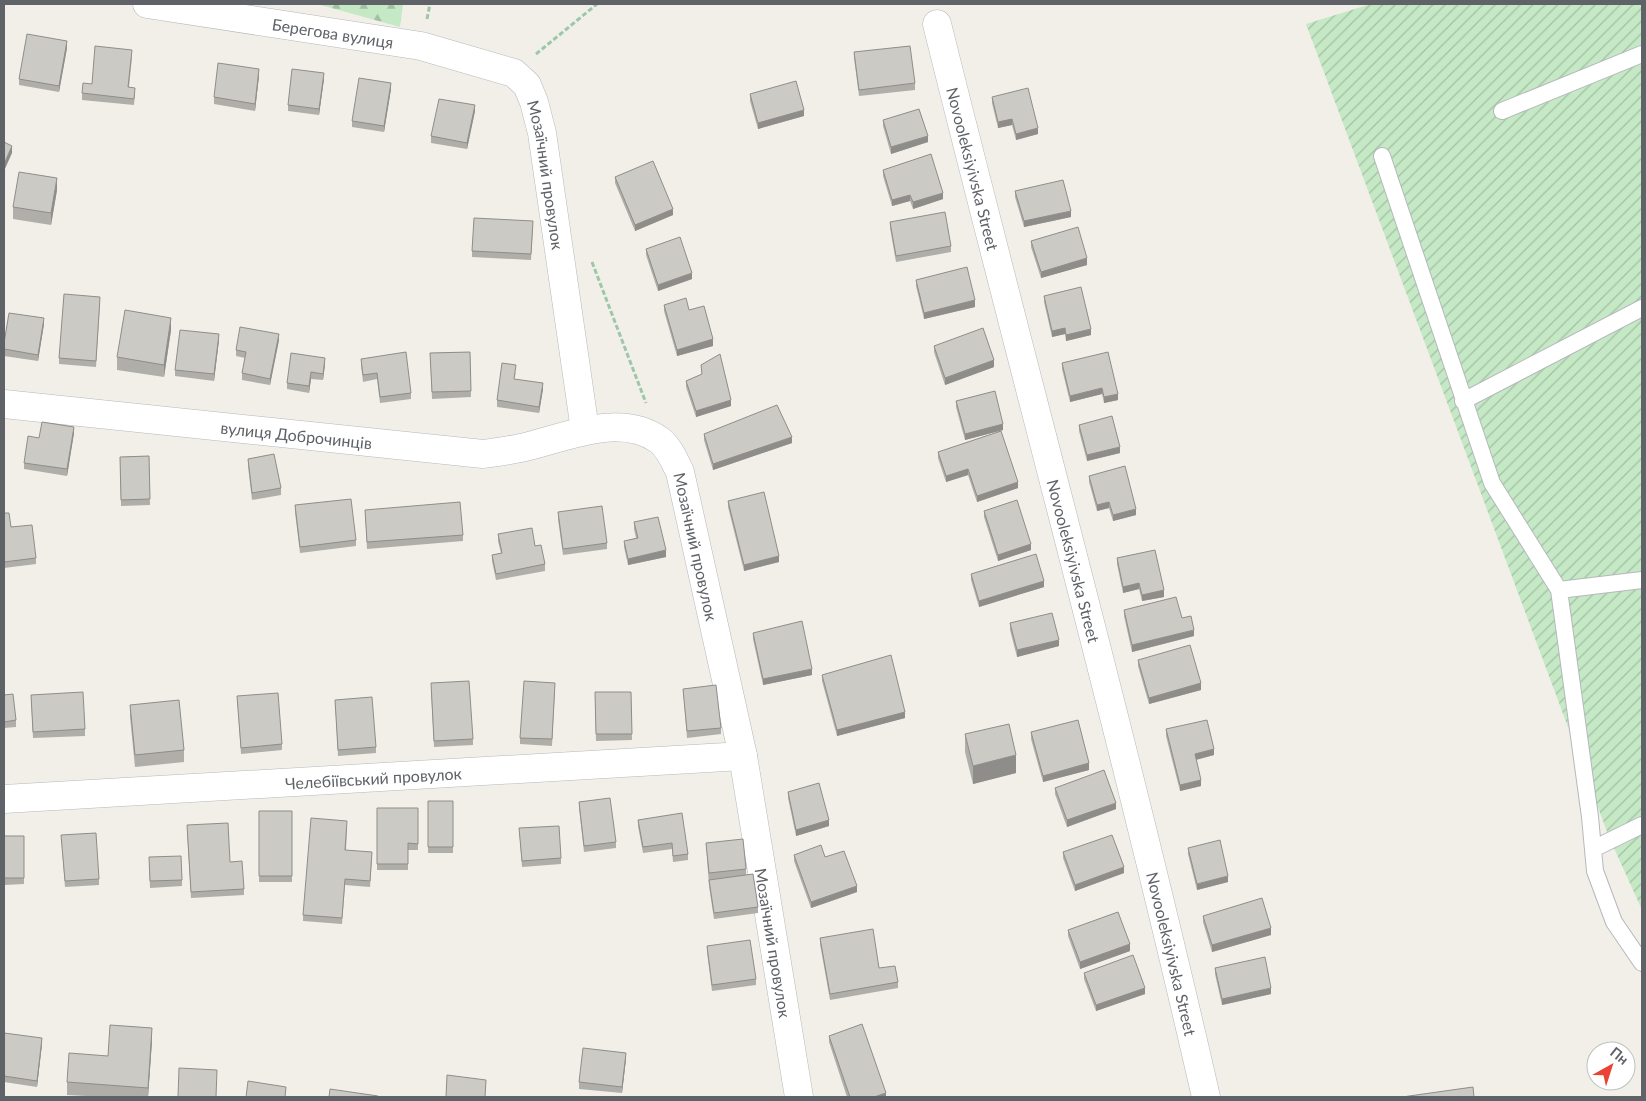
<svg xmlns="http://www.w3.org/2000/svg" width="1646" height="1101" font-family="Lato,sans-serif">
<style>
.forest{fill:url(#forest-firs)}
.garden{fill:url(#garden-furrows)}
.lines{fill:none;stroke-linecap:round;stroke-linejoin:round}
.service-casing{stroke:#b5b8bc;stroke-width:18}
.minor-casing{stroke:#b5b8bc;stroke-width:29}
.path{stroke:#9cc7a9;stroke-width:3;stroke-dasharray:5 2.5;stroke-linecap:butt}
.service{stroke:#fff;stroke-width:16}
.minor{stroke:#fff;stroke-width:28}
.wall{fill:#afaea9}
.shaded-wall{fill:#8f8d8a}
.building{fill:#cccac5;stroke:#8f8d8a}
.labels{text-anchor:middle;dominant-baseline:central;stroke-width:4;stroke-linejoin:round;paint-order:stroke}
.street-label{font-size:16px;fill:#5f6368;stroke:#fff}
</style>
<defs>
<pattern id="forest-firs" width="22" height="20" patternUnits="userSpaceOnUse" patternTransform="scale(1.25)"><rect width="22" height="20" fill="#c5e8c5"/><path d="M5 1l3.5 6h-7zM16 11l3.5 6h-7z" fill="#a3c0a4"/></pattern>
<pattern id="garden-furrows" width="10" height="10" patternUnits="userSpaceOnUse" patternTransform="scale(1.25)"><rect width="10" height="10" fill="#c5e8c5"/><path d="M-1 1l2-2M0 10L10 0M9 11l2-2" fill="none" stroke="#a3c0a4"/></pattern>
</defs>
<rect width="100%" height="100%" fill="#f1efe8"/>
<path class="forest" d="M317,4H403L400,27Z"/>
<path class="garden" d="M1371,4H1642V910L1609,837L1306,24Z"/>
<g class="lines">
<defs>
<path id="service" d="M1502,111L1642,54
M1382,156L1492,483L1559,590L1590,817L1595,871L1614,922L1642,963
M1463,401L1642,308
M1559,590L1642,580
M1593,849L1642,825"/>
<g id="minor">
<path id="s1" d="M147,4L421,46L514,73L527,85L534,102L542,133L585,430"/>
<path id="s2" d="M937,24C1026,382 1124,738 1206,1097"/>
<path id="s3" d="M4,404L483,454C498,452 514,450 529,446C569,436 621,413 659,440C669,447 675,462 680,472L743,756L799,1097"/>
<path id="s4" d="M4,799L743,756"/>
</g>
</defs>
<use href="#service" class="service-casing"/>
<use href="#minor" class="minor-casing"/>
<path class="path" d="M427,19L430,4
M536,54L597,4
M592,262L646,403"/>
<use href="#service" class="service"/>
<use href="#minor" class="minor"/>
</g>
<path class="wall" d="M67,48L59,92L19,85V79Z
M854,52L915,83V90L859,96L854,58Z
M132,57L129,87L135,94L134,105L82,100V93L92,84Z
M259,76L255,111L214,104V97Z
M324,79L319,115L288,111V105Z
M391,89L384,132L352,127V121Z
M750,94L804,116L758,129L750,101Z
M992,97L1038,134L1016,140L1012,125L998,128L992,103Z
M475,111L467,149L431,143V136Z
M883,120L928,142L891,154L883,126Z
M883,170L943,199L913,209L910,201L892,206L883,176Z
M615,177L673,215L635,231L615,183Z
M57,190L51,225L13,219V207Z
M1015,191L1071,217L1024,227L1015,197Z
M890,222L951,246V252L896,262L890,228Z
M533,227L531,260L472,257V251Z
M1031,241L1087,265L1041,278L1031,247Z
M646,249L692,279L658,291L646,255Z
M916,280L975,307L924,319L916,286Z
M1044,296L1091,335L1066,341L1065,334L1052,337L1044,302Z
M100,303L96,367L59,364V358Z
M664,305L689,310L713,346L677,356L664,311Z
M44,324L38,361L4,356V343Z
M171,330L164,377L117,370V357Z
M219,340L214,381L175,376V370Z
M279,340L270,385L242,380V373L245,358L236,356V350Z
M934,346L994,367L945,385L934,352Z
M470,352L471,397L432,399L430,353Z
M361,359L411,393V399L380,403L377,379L363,382L361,365Z
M1062,363L1118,400L1104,403L1102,394L1070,402L1062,369Z
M325,364L323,380L311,379L309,393L287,389V383Z
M701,365L731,406L696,417L686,387V381L702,374Z
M516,372L514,379L543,389L539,413L497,407V400Z
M956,401L1003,430L965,440L956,407Z
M1079,425L1120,453L1087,461L1079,431Z
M74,433L67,476L24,469V463L39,438Z
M704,434L792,443L713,470L704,440Z
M938,452L1018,488L977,502L968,475L946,482L938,458Z
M149,456L150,505L121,506L120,457Z
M248,459L281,488V495L252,500L248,466Z
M1089,476L1136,515L1113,521L1109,508L1097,511L1089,482Z
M728,501L779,562L744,571L728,507Z
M295,505L356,540V546L300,553L295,512Z
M365,510L463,535V541L367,549Z
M984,511L1031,550L998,561L984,517Z
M558,512L607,543V549L563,555L558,519Z
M4,513L11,527L36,558V564L4,568Z
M634,522L666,557L628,565L624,547V541L636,538L634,529Z
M498,534L535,546L545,564V571L496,580L492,561V555L501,553L498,541Z
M1117,558L1164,597L1142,601L1139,589L1123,593L1117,564Z
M971,574L1044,587L979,607L971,580Z
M1124,610L1182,618L1194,636L1132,652L1124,616Z
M1010,623L1059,646L1017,657L1010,630Z
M753,633L812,675L763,685L753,639Z
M1138,660L1201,690L1149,704L1138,666Z
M822,675L905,718L837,736L822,681Z
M555,689L552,746L520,744V738Z
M683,689L721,728V734L687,738Z
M431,690L473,739V745L434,747Z
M595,692H631L632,740L596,741Z
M4,695L16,720V727L4,728Z
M31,695L85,729V736L33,738Z
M237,696L282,744V750L241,754Z
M335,700L376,747V753L338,756Z
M130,705L184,750V762L135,767L130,717Z
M1166,729L1214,755L1196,760L1201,786L1180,791L1166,736Z
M1031,732L1089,770L1043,782L1031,739Z
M965,734L1016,773L973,784L965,752Z
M1055,788L1116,809L1067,827L1055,794Z
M788,792L829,826L796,836L788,798Z
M428,801H453V853H428Z
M579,802L616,842V848L584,852L579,808Z
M377,808H418V850H408V870H377Z
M259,811H292V882H259Z
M638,820L688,854V860L673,862L672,849L643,853L638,826Z
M347,828L346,850L372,858L370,887L345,885L342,924L303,921V915Z
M519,828L561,858V864L522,867Z
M187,831L230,862L244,889V895L191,898Z
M61,835L99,879V885L65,887Z
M4,836H24V884L4,885Z
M706,843L746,869V875L758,907V913L714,919L709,886Z
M1188,848L1228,882L1197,890L1188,854Z
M1063,852L1124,873L1075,891L1063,858Z
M794,855L825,857L857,892L811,908L794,861Z
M149,863L182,880V886L150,888Z
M1203,916L1271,935L1212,952L1203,922Z
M1068,930L1130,951L1080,969L1068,936Z
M820,938L879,968L898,982V988L830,1000L820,944Z
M707,946L756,979V985L712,991L707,952Z
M1215,968L1271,994L1222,1005L1215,974Z
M1084,973L1145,994L1096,1011L1084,979Z
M4,1033L42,1044L37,1087L4,1082Z
M829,1036L886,1097H847L829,1042Z
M152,1041L148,1097H106L67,1095V1082L108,1056Z
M626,1059L622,1093L579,1089V1082Z"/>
<path class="shaded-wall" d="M67,41V48L59,92V86Z
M259,69V76L255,111V104Z
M324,73V79L319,115V109Z
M391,83V89L384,132V126Z
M475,105V111L467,149V143Z
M804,110V116L758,129V123Z
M1012,119V125L998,128V122Z
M1038,128V134L1016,140V134Z
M928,136V142L891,154V147Z
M12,146V153L4,171V164Z
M57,178V190L51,225V213Z
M943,193V199L913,209V202Z
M910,195V201L892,206V200Z
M673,209V215L635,231V225Z
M1071,211V217L1024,227V221Z
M1087,258V265L1041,278V272Z
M692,273V279L658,291V285Z
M975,300V307L924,319V313Z
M44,318V324L38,361V355Z
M171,318V330L164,377V365Z
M1065,328V334L1052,337V331Z
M1091,329V335L1066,341V335Z
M219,334V340L214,381V374Z
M279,334V340L270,385V379Z
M713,339V346L677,356V350Z
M325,358V364L323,380V374Z
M994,360V367L945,385V378Z
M311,372V379L309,393V386Z
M543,383V389L539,413V407Z
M1102,388V394L1070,402V396Z
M1118,394V400L1104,403V397Z
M731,400V406L696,417V411Z
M1003,424V430L965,440V434Z
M74,427V433L67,476V469Z
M792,437V443L713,470V464Z
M1120,447V453L1087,461V455Z
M968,469V475L946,482V476Z
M1018,482V488L977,502V496Z
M1109,502V508L1097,511V505Z
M1136,509V515L1113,521V515Z
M1031,544V550L998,561V555Z
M666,550V557L628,565V559Z
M779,556V562L744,571V565Z
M1044,581V587L979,607V601Z
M1139,583V589L1123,593V587Z
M1164,590V597L1142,601V595Z
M1194,630V636L1132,652V645Z
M1059,640V646L1017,657V650Z
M812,669V675L763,685V679Z
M1201,683V690L1149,704V698Z
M905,712V718L837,736V730Z
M1214,749V755L1195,760V754Z
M1016,755V773L973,784V766Z
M1089,763V770L1043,782V776Z
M1201,780V786L1180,791V785Z
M1116,803V809L1067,827V820Z
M829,820V826L796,836V830Z
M1124,867V873L1075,891V885Z
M1228,876V882L1197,890V884Z
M857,886V892L811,908V902Z
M1271,928V935L1212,952V945Z
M1130,944V951L1080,969V962Z
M1145,988V994L1096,1011V1005Z
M1271,988V994L1222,1005V999Z
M152,1028V1041L148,1097V1088Z
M42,1038V1044L37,1087V1081Z
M626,1053V1059L622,1093V1087Z
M886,1093V1097H874Z"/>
<path class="building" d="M27,34L67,41L59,86L19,79Z
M95,46L132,50L128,87L135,88L134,99L82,93L83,83L92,84Z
M910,46L915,83L859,90L854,52Z
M218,63L259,69L255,104L214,97Z
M292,69L324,73L319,109L288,105Z
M359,78L391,83L384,126L352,121Z
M796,81L804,110L758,123L750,94Z
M1028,88L1038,128L1016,134L1012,119L998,122L992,97Z
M439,99L475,105L467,143L431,136Z
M919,109L928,136L891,147L883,120Z
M4,142L12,146L4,164Z
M931,154L943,193L913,202L910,195L892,200L883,170Z
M653,161L673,209L635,225L615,177Z
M19,172L57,178L51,213L13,207Z
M1063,180L1071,211L1024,221L1015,191Z
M945,212L951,246L896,256L890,222Z
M474,218L533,221L531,254L472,251Z
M1078,227L1087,258L1041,272L1031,241Z
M680,237L692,273L658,285L646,249Z
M967,267L975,300L924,313L916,280Z
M1081,287L1091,329L1066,335L1065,328L1052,331L1044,296Z
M64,294L100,297L96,361L59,358Z
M686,298L689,310L704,306L713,339L677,350L664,305Z
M125,310L171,318L164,365L117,357Z
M9,313L44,318L38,355L4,349V343Z
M240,327L279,334L270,379L242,373L246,352L236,350Z
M983,328L994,360L945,378L934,346Z
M180,330L219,334L214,374L175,370Z
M406,352L411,393L380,397L377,373L363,375L361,359Z
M470,352L471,391L432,392L430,353Z
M1108,352L1118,394L1104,397L1102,388L1070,396L1062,363Z
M291,353L325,358L323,374L311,372L309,386L287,383Z
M720,354L731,400L696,411L686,381L702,374L701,365Z
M502,363L516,365L514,379L543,383L539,407L497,400Z
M995,391L1003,424L965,434L956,401Z
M777,405L792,437L713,464L704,434Z
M1112,416L1120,447L1087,455L1079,425Z
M42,422L74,427L67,469L24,463L28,436L39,438Z
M1001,431L1018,482L977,496L968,469L946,476L938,452Z
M274,454L281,488L252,493L248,459Z
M149,456L150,499L121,500L120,457Z
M1125,466L1136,509L1113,515L1109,502L1097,505L1089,476Z
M764,492L779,556L744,565L728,501Z
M351,499L356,540L300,547L295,505Z
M1017,500L1031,544L998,555L984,511Z
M460,502L463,535L367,542L365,510Z
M602,506L607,543L563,549L558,512Z
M4,513H9L11,527L32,525L36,558L4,562Z
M658,517L666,550L628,559L624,541L638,538L634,522Z
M532,528L535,546L541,545L545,564L496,574L492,555L502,553L498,534Z
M1155,550L1164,590L1142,595L1139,583L1123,587L1117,558Z
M1036,554L1044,581L979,601L971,574Z
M1176,597L1182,618L1191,616L1194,630L1132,645L1124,610Z
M1052,613L1059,640L1017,650L1010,623Z
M802,621L812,669L763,679L753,633Z
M1190,645L1201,683L1149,698L1138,660Z
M891,655L905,712L837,730L822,675Z
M469,681L473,739L434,741L431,683Z
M524,681L555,683L552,739L520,738Z
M716,685L721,728L687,731L683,689Z
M83,692L85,729L33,732L31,695Z
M595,692H631L632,734H596Z
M278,693L282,744L241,748L237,696Z
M13,694L16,720L4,722V695Z
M372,697L376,747L338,750L335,700Z
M179,700L184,750L135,755L130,705Z
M1078,720L1089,763L1043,776L1031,732Z
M1207,720L1214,749L1195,754L1201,780L1180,785L1166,729Z
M1009,724L1016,755L973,766L965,734Z
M1104,770L1116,803L1067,820L1055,788Z
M819,783L829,820L796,830L788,792Z
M610,798L616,842L584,846L579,802Z
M428,801H453V847H428Z
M377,808H418V844L408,843V864H377Z
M259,811H292V876H259Z
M682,813L688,854L673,856L672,843L643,847L638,820Z
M311,818L347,821L345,850L372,852L370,881L345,879L342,918L303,915Z
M228,823L230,862L242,861L244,889L191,892L187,825Z
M559,826L561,858L522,861L519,828Z
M96,833L99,879L65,881L61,835Z
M1112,835L1124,867L1075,885L1063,852Z
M4,836H24V878H4Z
M743,839L746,869L709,873L706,843Z
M1220,840L1228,876L1197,884L1188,848Z
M821,845L825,857L844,851L857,886L811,902L794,855Z
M181,856L182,880L150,881L149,857Z
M753,874L758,907L714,913L709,880Z
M1262,898L1271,928L1212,945L1203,916Z
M1118,912L1130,944L1080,962L1068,930Z
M873,929L879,968L895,966L898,982L830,994L820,938Z
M750,940L756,979L712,985L707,946Z
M1133,955L1145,988L1096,1005L1084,973Z
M1265,957L1271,988L1222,999L1215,968Z
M862,1024L886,1093L874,1097H850L829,1036Z
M110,1025L152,1028L148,1088L67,1082L69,1053L108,1056Z
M4,1033L42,1038L37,1081L4,1076Z
M583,1048L626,1053L622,1087L579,1082Z
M179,1068L217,1070L216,1097H178Z
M447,1075L486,1080L485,1097H446Z
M248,1081L286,1087L285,1097H246Z
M1473,1087L1474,1097H1402Z
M330,1089L378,1096V1097H329Z"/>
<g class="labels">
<g class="street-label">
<text stroke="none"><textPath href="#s1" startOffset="188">Берегова вулиця</textPath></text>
<text stroke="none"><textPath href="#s2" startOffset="149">Novooleksiyivska Street</textPath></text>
<text stroke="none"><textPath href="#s1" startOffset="484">Мозаїчний провулок</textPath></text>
<text stroke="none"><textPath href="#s3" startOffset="294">вулиця Доброчинців</textPath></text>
<text stroke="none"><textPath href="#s3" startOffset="778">Мозаїчний провулок</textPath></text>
<text stroke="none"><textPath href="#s2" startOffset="554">Novooleksiyivska Street</textPath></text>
<text stroke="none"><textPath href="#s4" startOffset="370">Челебіївський провулок</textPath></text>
<text stroke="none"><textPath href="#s3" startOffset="1182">Мозаїчний провулок</textPath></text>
<text stroke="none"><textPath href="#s2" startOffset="959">Novooleksiyivska Street</textPath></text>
</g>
</g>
<rect width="1646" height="1101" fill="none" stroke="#5f6368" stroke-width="10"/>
<g transform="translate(1611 1066) rotate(39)"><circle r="24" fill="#ffffff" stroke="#bfc1c3"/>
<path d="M0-4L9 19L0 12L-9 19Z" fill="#ea4335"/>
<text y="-8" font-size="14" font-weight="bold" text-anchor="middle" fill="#5f6368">Пн</text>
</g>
</svg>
